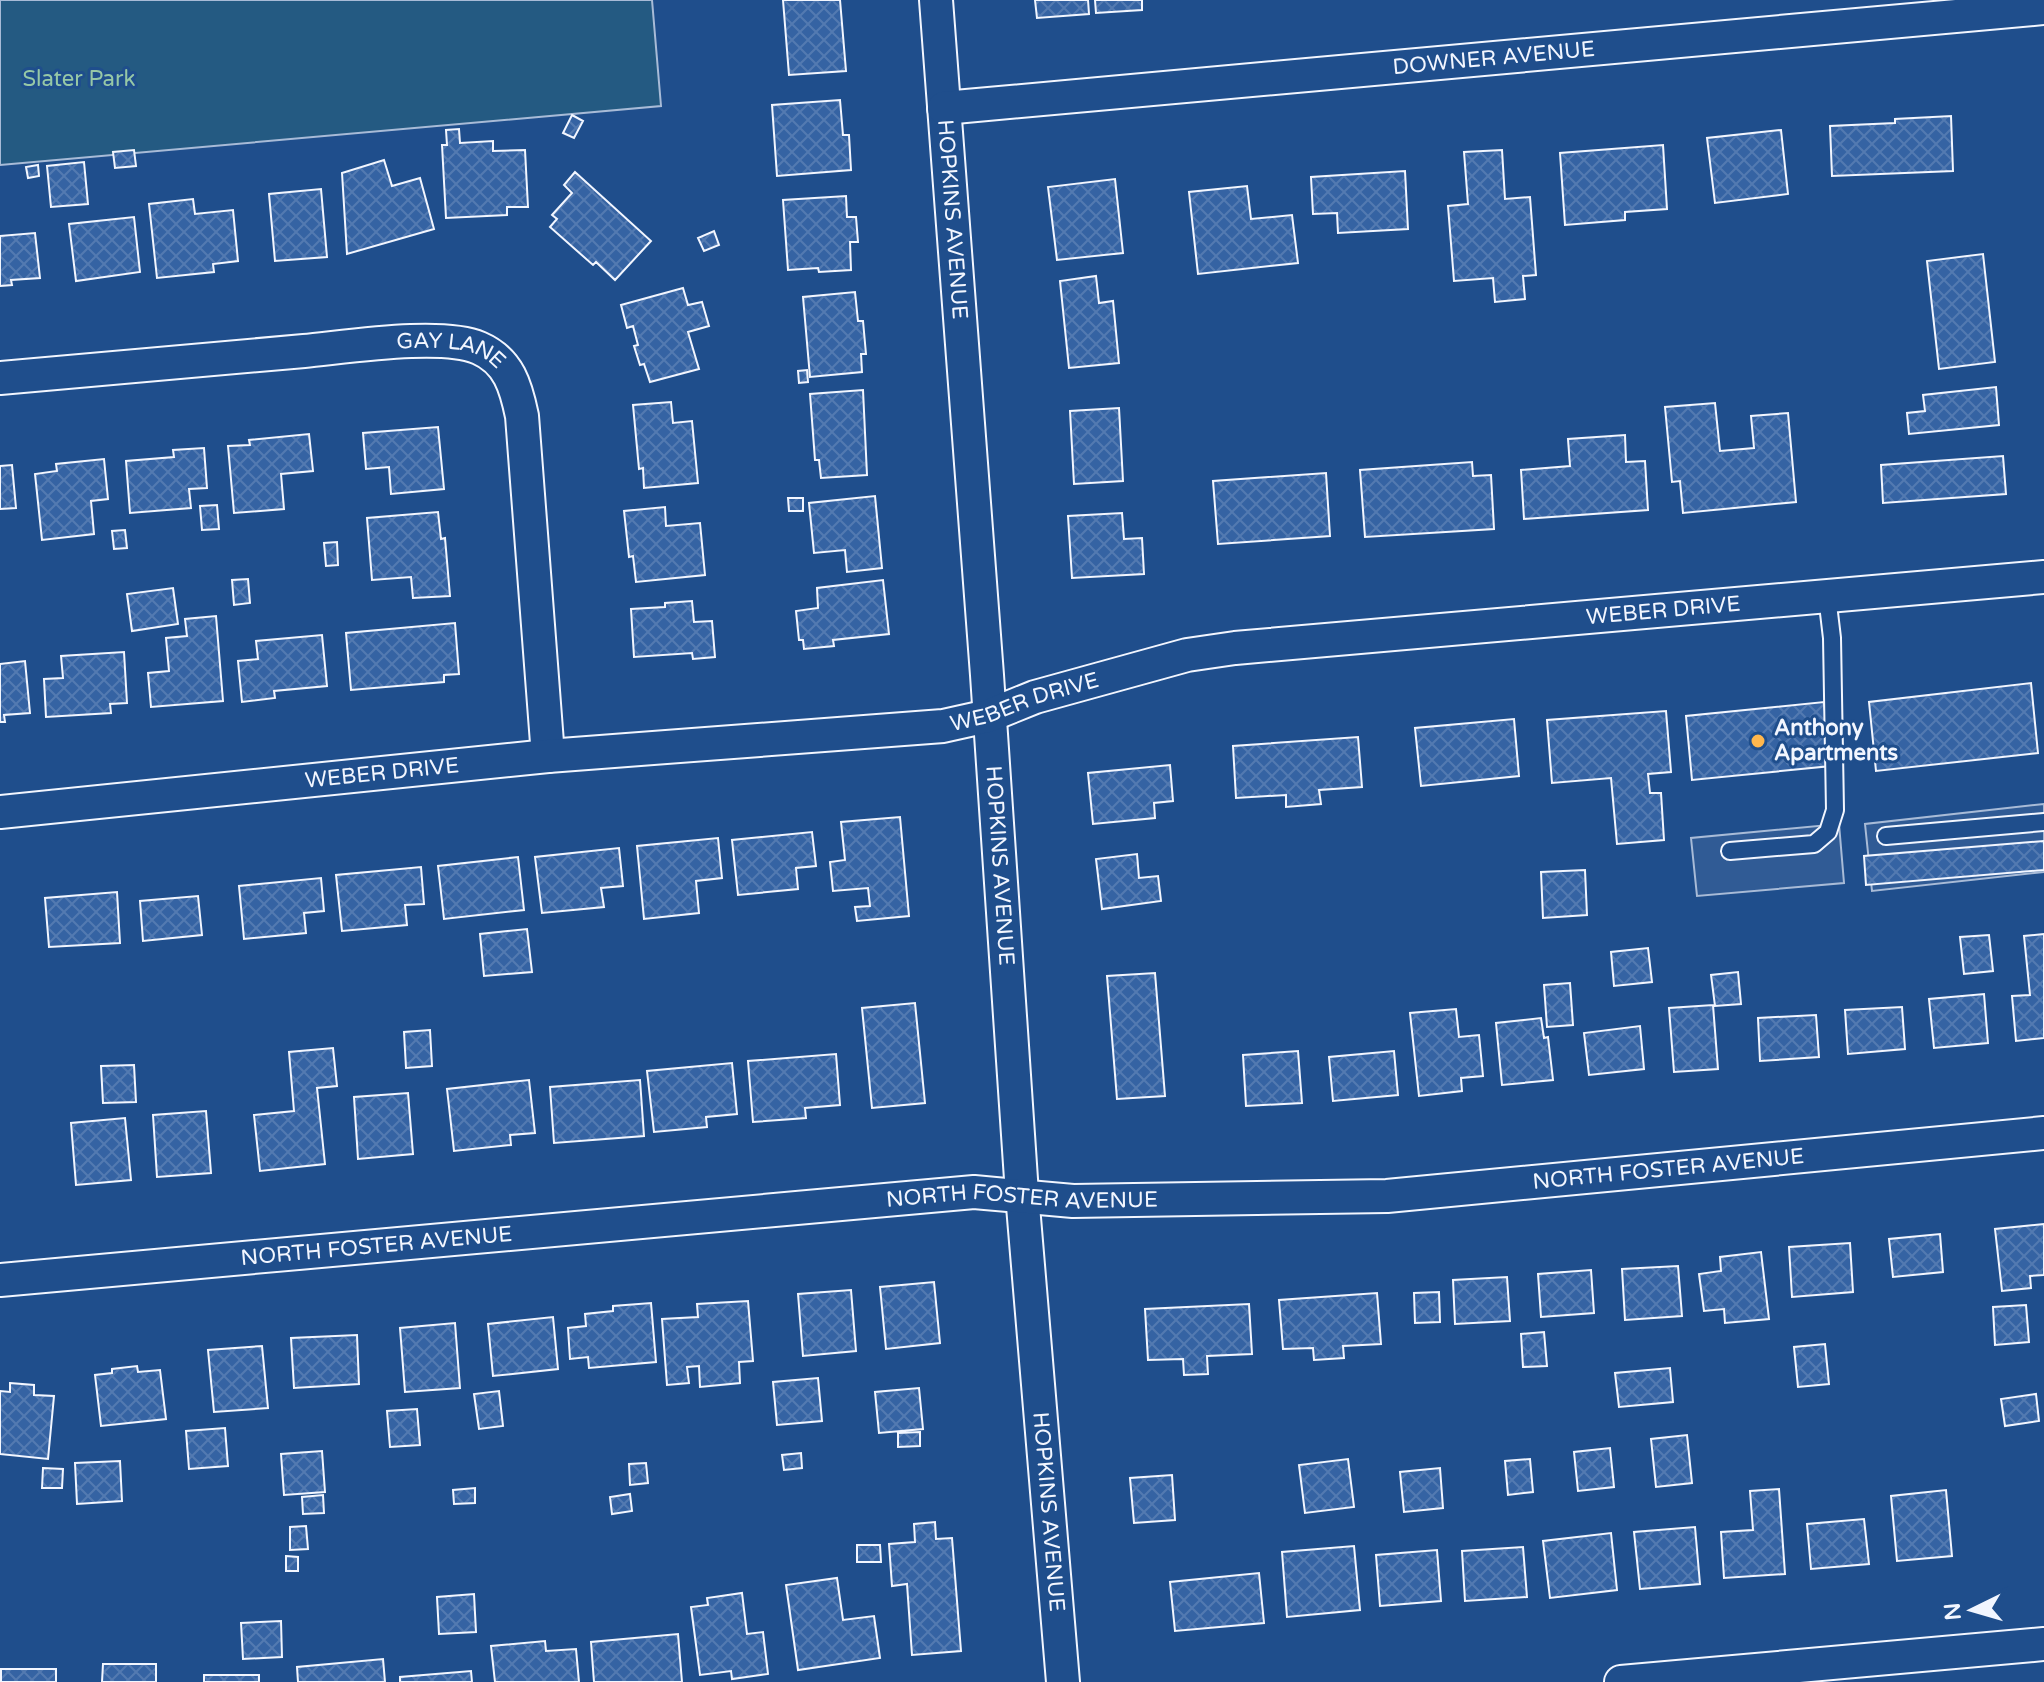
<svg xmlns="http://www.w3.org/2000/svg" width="2044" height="1682" font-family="'Varela Round',sans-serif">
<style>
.green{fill:#245a82;stroke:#a8bbd7;stroke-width:2}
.parking{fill:#305b95;stroke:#a8bbd7;stroke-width:2}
.building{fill:url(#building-cross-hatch);stroke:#f2f6ff;stroke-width:2}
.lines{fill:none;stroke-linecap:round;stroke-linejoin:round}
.service-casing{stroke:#f2f6ff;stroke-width:20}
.minor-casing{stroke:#f2f6ff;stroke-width:36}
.service{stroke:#1f4e8c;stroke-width:16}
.minor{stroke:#1f4e8c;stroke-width:32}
.poi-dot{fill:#ffb74d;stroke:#1f4e8c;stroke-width:3}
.labels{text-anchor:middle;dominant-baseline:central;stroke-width:6;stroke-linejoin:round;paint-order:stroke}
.street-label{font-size:22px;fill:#f2f6ff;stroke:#1f4e8c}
.park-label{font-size:22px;fill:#97c8a6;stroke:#1f4e8c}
.poi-label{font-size:22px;font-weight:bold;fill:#f2f6ff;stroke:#1f4e8c;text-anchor:start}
</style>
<defs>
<pattern id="building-cross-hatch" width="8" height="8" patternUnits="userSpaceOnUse" patternTransform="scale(2)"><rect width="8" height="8" fill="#3563a3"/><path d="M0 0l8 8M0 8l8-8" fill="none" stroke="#537ab1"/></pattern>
</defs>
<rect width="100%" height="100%" fill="#1f4e8c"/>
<path class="green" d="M0,0H652L661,106L0,165Z"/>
<path class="parking" d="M2044,804V872L1872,891L1865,824Z
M1839,824L1844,883L1697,896L1691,838Z"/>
<path class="building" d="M783,0H840L846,71L789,75Z
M1035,0H1088L1089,14L1037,18Z
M1095,0H1142V10L1096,13Z
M840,100L843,135H849L851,170L777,176L772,105Z
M572,115L583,121L574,138L563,133Z
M1951,116L1953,171L1832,176L1830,126L1895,123V119Z
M459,129L460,143L493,141V151L525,150L528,207H507V215L446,218L442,145H447L446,130Z
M1781,130L1788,194L1715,203L1707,138Z
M1663,145L1667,209L1625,212V220L1565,225L1560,153Z
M134,150L136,166L115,168L113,152Z
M1502,150L1505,199L1530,197L1536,275L1523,276L1525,299L1495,302L1493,278L1454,281L1448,206L1468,204L1464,152Z
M384,160L392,186L420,178L434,229L347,254L342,173Z
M84,162L88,204L51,207L47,166Z
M38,165L39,176L28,178L26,167Z
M1405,171L1408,229L1338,233L1337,213L1313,214L1311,177Z
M575,172L651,241L615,280L596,262L593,265L550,227L557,219L552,215L572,193L564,185Z
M1115,179L1123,253L1057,260L1048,187Z
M1247,186L1251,219L1292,215L1298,263L1198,274L1189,192Z
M321,189L327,257L275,261L269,194Z
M846,196L847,217H856L858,242H850L851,270L819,272L818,268L788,270L783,200Z
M193,199L195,214L233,210L238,261L213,264L214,272L157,278L149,204Z
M134,217L140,272L76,281L69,224Z
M714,231L719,245L704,251L698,238Z
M35,233L40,278L11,280L12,285L0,286V236Z
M1983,254L1995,362L1939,369L1927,261Z
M1096,276L1099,303L1113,301L1119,363L1069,368L1060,281Z
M683,288L688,305L702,302L709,326L688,332L699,369L650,382L644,364L640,365L634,346L638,345L633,326L627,328L621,305Z
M855,292L858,321H863L866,354H861L862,372L810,377L803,297Z
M807,370L808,382L799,383L798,371Z
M1996,387L1999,425L1909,434L1907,413L1925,411L1923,395Z
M863,390L867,475L821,478L819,460H815L810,394Z
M671,402L673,423L692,421L698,483L644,488L643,468L639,469L633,405Z
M1715,403L1720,451L1754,448L1751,416L1788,413L1796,502L1683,513L1680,481L1672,482L1665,407Z
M1119,408L1123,481L1074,484L1070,411Z
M438,427L444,489L391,494L389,467L366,469L363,433Z
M309,434L313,471L281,474L284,509L234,513L228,446L250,445L249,440Z
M1625,435L1626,462L1645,461L1648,510L1524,519L1521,470L1570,466L1568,439Z
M204,448L207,488L189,489L191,508L130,513L126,461L174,457L173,450Z
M2003,456L2006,494L1883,503L1881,465Z
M104,459L108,499L91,501L94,534L42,540L35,474L57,471L56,464Z
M1472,462L1473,476L1491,475L1494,529L1365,537L1360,470Z
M12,465L16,508L0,509V466Z
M1326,473L1330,536L1218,544L1213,481Z
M875,496L882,568L847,572L845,550L814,553L809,503Z
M788,498H803V511H789Z
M217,505L219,529L202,530L200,506Z
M665,507L666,526L700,523L705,575L636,582L633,556L629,557L624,511Z
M438,512L441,539L445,538L450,596L413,598L411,577L372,580L367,518Z
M1122,513L1124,539L1142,538L1144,574L1072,578L1068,516Z
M125,530L127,548L114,549L112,531Z
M337,542L338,565L326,566L324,543Z
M248,579L250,603L234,605L232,580Z
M883,580L889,634L833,640L834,646L804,649L803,640H799L796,611L818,608L817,588Z
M173,588L178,624L132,631L127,594Z
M692,601L694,622L712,621L715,657L693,659L692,653L634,657L631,609L665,607V603Z
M216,616L223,701L151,707L148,673L169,671L166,638L187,636L185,619Z
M455,623L459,674L444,675V682L351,690L346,633Z
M322,635L327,686L274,691L275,698L242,702L238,661L258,659L256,641Z
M124,652L127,703L110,704L111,713L46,717L44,679L63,678L61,656Z
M25,661L30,713L4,715L5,722H0V664Z
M2031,683L2038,753L1876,771L1869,702Z
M1824,702L1831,766L1692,780L1686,716Z
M1666,711L1671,772L1648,774L1650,793H1661L1664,840L1617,844L1611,778L1552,783L1547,720Z
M1514,719L1519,776L1421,786L1415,728Z
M1358,737L1362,787L1319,790L1321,804L1286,807V795L1236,798L1233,746Z
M1170,765L1173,801L1154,803L1155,818L1093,824L1088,773Z
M900,817L909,916L857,921L855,907L870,906L868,888L833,891L830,862L845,860L841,822Z
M812,832L816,866L796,868L798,889L738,895L732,840Z
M718,838L722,878L696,881L699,913L644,919L637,846Z
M2044,841V870L1866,885L1864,856Z
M619,848L623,886L601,888L604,907L542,913L535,857Z
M1137,854L1139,878L1158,876L1161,901L1102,909L1096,859Z
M518,857L524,910L444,919L438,866Z
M421,867L424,904L405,905L407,925L342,931L336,875Z
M1585,870L1587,915L1543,918L1541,872Z
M321,878L324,911L304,913L306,933L244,939L239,886Z
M117,892L120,943L49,947L45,898Z
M198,896L202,935L143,941L140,901Z
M527,929L532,972L484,976L480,934Z
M2044,934V1038L2016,1041L2012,996L2030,995L2024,936Z
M1989,935L1993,971L1964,974L1960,937Z
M1648,948L1652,982L1614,986L1611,952Z
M1738,972L1741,1004L1715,1006L1711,975Z
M1155,973L1165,1096L1117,1099L1107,976Z
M1570,983L1573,1025L1547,1027L1544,985Z
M1984,994L1988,1043L1934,1048L1929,999Z
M915,1003L925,1103L872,1108L862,1008Z
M1713,1005L1718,1069L1674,1072L1669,1008Z
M1902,1007L1905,1049L1848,1054L1845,1010Z
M1456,1009L1459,1037L1479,1035L1483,1076L1461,1078L1462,1091L1419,1096L1410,1013Z
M1816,1015L1819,1057L1760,1061L1758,1018Z
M1541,1018L1544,1038L1548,1037L1553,1080L1502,1085L1496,1023Z
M1640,1026L1644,1069L1589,1075L1584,1033Z
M430,1030L432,1066L406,1068L404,1032Z
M333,1048L337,1086L317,1088L325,1164L260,1171L254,1115L294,1111L289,1052Z
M1298,1051L1302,1103L1246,1106L1243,1055Z
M1394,1051L1398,1095L1333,1101L1329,1057Z
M836,1054L840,1105L805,1108L806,1118L753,1122L748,1061Z
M732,1063L737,1114L706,1117L707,1127L654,1132L647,1071Z
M134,1065L136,1102L103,1103L101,1066Z
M529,1080L535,1133L510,1135L511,1145L454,1151L447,1089Z
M640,1080L644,1136L554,1143L550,1087Z
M408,1093L413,1154L358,1159L354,1097Z
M206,1111L211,1173L157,1177L153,1115Z
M125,1118L131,1180L76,1185L71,1123Z
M2044,1224V1275L2030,1276L2031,1288L2002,1291L1995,1229Z
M1940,1234L1943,1272L1893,1277L1889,1239Z
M1850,1243L1853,1292L1792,1297L1789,1247Z
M1761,1252L1769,1319L1725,1323L1724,1309L1704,1311L1699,1274L1721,1271L1720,1257Z
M1678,1266L1682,1316L1625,1320L1622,1269Z
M1591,1270L1594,1313L1541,1317L1538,1274Z
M1507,1277L1510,1321L1455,1324L1453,1280Z
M934,1282L940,1343L886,1349L880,1287Z
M851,1290L856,1351L803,1356L798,1294Z
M1439,1292L1440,1322L1415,1323L1414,1293Z
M1377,1293L1381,1344L1343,1346L1344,1358L1314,1360L1313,1348L1283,1349L1279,1300Z
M748,1301L753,1361L739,1362L740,1383L700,1387L699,1366L687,1367L689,1383L667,1385L662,1319L698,1317L697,1304Z
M651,1303L656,1362L589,1368L588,1357L570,1359L568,1328L586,1326L585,1314L613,1311V1306Z
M1249,1304L1252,1354L1207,1356L1208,1374L1184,1375L1183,1359L1148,1360L1145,1309Z
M2026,1305L2029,1342L1995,1345L1993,1307Z
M553,1317L558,1369L493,1376L488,1324Z
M455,1323L460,1388L405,1392L400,1328Z
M1544,1332L1547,1366L1523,1367L1521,1334Z
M357,1335L359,1384L294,1388L291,1338Z
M1825,1344L1829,1384L1798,1387L1794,1347Z
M262,1346L268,1408L214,1412L208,1350Z
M137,1366L138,1372L160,1370L166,1419L101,1426L95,1375L112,1373V1369Z
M1670,1368L1673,1402L1619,1407L1615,1373Z
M818,1378L822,1421L777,1425L773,1382Z
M10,1383L34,1385V1395L54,1396L48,1459L0,1454V1391L10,1392Z
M919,1388L923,1429L879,1433L875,1392Z
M499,1391L503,1426L479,1429L474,1394Z
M2036,1394L2039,1421L2005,1426L2001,1399Z
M417,1409L420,1445L390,1447L387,1411Z
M225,1428L228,1466L189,1469L186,1431Z
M920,1432V1446L898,1447V1433Z
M1687,1435L1692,1483L1656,1487L1651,1439Z
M1610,1448L1614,1487L1578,1491L1574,1452Z
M322,1451L325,1492L284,1495L281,1454Z
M801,1453L802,1468L784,1470L782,1455Z
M1348,1459L1354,1507L1305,1513L1299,1465Z
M1530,1459L1533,1492L1508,1495L1505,1461Z
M120,1461L122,1501L77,1504L75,1463Z
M646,1463L648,1483L630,1485L629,1464Z
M43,1468L63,1469L62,1488H42Z
M1440,1468L1443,1508L1404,1512L1400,1472Z
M1172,1475L1175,1520L1134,1523L1130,1478Z
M475,1488V1503L454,1504L453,1490Z
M1779,1489L1785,1574L1724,1578L1721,1532L1753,1530L1750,1491Z
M1946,1490L1952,1556L1897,1561L1891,1496Z
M630,1494L632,1511L612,1514L610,1497Z
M323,1495L324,1513L303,1514L302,1497Z
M1864,1519L1869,1564L1811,1569L1807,1524Z
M935,1522L936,1539L952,1538L961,1651L912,1655L907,1584L892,1586L889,1544L915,1542L914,1524Z
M306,1526L308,1549L290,1550V1527Z
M1695,1527L1700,1584L1640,1589L1634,1532Z
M1611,1533L1617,1590L1550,1598L1543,1541Z
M857,1545H880L881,1562H857Z
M1354,1546L1360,1610L1287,1617L1282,1552Z
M1523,1547L1527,1597L1465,1601L1462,1551Z
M1437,1550L1441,1601L1380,1606L1376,1555Z
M286,1556L298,1557V1571H286Z
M1259,1573L1264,1623L1175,1631L1170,1582Z
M837,1578L843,1620L874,1616L880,1658L798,1670L786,1585Z
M742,1593L747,1634L763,1632L768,1674L732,1679L731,1671L700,1675L691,1607L708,1605L707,1598Z
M474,1594L476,1632L439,1634L437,1597Z
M281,1621L282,1657L243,1659L241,1623Z
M678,1634L682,1682H594L591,1642Z
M545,1641L546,1651L576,1649L579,1682H495L491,1646Z
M383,1659L385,1682H298L297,1667Z
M103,1664H156V1682H102Z
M1,1669H56V1682H1Z
M471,1671L472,1682H400V1677Z
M204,1675H259V1682H204Z"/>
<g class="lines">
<defs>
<path id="service" d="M1886,836L2044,822
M1730,851L1814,844L1828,832L1835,810L1832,638L1827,596"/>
<g id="minor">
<path id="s1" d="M936,0L987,675L1022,1194L1063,1682"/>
<path id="s2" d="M944,108L2044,8"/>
<path id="s3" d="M0,378C101,369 202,360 304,351C347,347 441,332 479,348C509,361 516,387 522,416L548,756"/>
<path id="s4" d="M0,812L548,756L943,726L988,716L1035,697L1187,655L1235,648L2044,577"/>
<path id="s5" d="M0,1280L974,1192L1073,1201L1387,1196L2044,1133"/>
<path d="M1621,1682L2044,1644"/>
</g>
</defs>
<use href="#service" class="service-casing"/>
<use href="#minor" class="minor-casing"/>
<use href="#service" class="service"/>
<use href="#minor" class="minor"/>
</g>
<circle class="poi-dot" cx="1758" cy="741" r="8"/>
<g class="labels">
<g class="street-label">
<text stroke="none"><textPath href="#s2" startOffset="552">DOWNER AVENUE</textPath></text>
<text stroke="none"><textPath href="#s1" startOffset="220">HOPKINS AVENUE</textPath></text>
<text stroke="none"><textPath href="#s3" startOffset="454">GAY LANE</textPath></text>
<text stroke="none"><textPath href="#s4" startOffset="1680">WEBER DRIVE</textPath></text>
<text stroke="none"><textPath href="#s4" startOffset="1032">WEBER DRIVE</textPath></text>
<text stroke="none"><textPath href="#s4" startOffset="384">WEBER DRIVE</textPath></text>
<text stroke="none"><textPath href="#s1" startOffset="868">HOPKINS AVENUE</textPath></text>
<text stroke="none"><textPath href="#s5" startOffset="1674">NORTH FOSTER AVENUE</textPath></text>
<text stroke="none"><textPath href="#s5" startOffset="1026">NORTH FOSTER AVENUE</textPath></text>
<text stroke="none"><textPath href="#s5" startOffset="378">NORTH FOSTER AVENUE</textPath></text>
<text stroke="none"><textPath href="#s1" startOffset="1516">HOPKINS AVENUE</textPath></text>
</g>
<g class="park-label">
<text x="79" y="79">Slater Park</text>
</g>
<g class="poi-label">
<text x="1774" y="728">Anthony<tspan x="1774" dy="25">Apartments</tspan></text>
</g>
</g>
<g transform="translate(1972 1610) rotate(265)" stroke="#1f4e8c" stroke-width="6" paint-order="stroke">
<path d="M0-6L14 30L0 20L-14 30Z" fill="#f2f6ff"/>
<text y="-12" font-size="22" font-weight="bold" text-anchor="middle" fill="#f2f6ff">N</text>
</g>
</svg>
